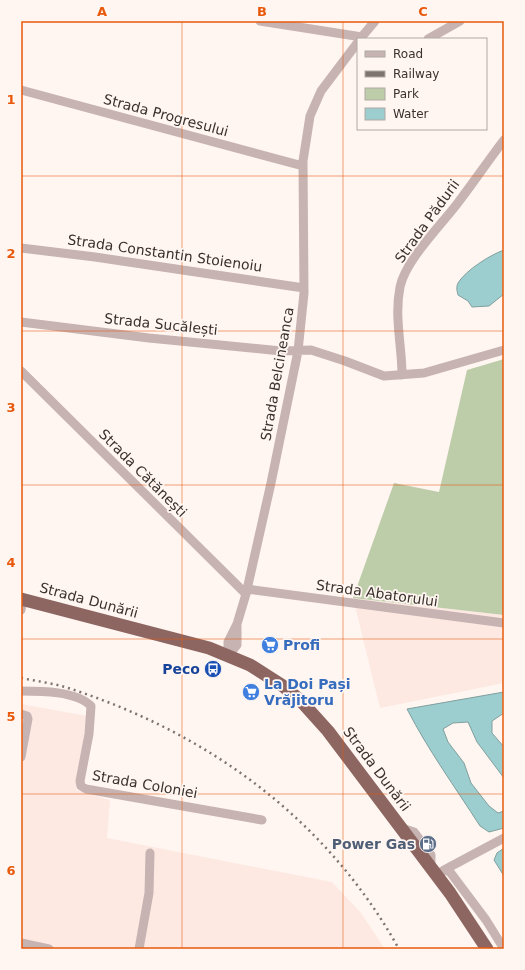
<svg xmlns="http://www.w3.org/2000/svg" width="525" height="970" font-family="'DejaVu Sans',sans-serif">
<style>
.industrial{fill:#fde9e2}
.green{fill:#bdcdaa}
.water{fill:#9dcecf;stroke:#7f9f9e}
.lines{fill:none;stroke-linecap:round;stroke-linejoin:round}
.minor{stroke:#c7b3b2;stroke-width:9}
.highway{stroke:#8d6662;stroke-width:13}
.rail{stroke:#7d746f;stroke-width:2.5;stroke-dasharray:2 4;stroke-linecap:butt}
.grid{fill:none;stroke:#e8590c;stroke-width:1;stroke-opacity:0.55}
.labels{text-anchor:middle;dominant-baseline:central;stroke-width:3.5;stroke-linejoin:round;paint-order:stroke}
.street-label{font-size:14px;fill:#3a312d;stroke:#fff6f1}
.shop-label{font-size:14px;font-weight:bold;fill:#366cbe;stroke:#fff6f1;text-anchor:start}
.transit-label{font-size:14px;font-weight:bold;fill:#164399;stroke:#fff6f1;text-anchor:end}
.service-label{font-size:14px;font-weight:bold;fill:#4e5e75;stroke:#fff6f1;text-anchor:end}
.neatline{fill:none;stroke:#e8590c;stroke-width:1.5}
.grid-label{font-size:13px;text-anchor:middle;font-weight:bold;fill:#e8590c}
</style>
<rect width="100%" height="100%" fill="#fff6f1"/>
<path class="industrial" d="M353,598L504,615V683L380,708Z
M21,704L87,716L76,790L110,800L107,838L332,882L361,913L385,949H21Z"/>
<path class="green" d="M504,359V615L353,598L394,483L439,492L467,370Z"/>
<path class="water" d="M504,250V294L489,306L472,307L468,301L458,295C457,291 456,287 458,283C466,270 490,255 504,250Z
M504,692V713L492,721V733L504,747V778L477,742L468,722L453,723L443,729L448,742L464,763L471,783L489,806L498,813L504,811V828L489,832L480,826C455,787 428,750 407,709Z
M504,848V876L494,860L497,853Z"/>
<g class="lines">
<path class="minor" d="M260,21L362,37
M360,39L375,21
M428,39L460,21
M21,90L303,166
M21,248L95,257L304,288
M21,322L149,338L281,351L311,350L345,361L384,376L424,373L504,350
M21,371L246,594
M402,375C402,345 394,318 400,287C405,261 441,225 457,204C473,183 488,161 504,140
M247,589L504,623
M21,610L23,599
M228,656V642L237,624L246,594L271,483L298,351L304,293L303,161L310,116L321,91L358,42
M228,656L237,645V626
M21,691C41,691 76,691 91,706L89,734L80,781L81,786L86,789L262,820
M21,714L27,716L28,719L21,757
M402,828L414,832L431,855V868
M444,870L504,838
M436,875L444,870L450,872L486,920L504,949
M21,943L49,949
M139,949L149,893L150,853"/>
<path class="highway" d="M21,599L209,648L250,665L283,686L301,701L328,731L450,893L487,949"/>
<path class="rail" d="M21,678C36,681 51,683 65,687C207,732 326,818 399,949"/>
</g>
<path class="grid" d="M182,21V949M343,21V949M21,176H504M21,331H504M21,485H504M21,639H504M21,794H504"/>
<defs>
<symbol id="supermarket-disc" viewBox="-11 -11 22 22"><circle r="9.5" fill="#3f7fe0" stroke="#fff6f1"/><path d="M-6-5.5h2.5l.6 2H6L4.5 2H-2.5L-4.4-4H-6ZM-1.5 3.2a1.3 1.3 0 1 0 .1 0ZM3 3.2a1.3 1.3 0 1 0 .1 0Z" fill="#fff"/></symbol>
<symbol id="bus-disc" viewBox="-11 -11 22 22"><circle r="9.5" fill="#1a4fb4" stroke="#fff6f1"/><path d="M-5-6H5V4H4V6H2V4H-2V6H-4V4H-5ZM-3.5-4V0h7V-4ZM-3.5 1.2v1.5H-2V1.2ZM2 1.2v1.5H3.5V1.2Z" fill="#fff"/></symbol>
<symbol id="fuel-disc" viewBox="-11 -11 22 22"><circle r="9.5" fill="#5c6f8a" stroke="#fff6f1"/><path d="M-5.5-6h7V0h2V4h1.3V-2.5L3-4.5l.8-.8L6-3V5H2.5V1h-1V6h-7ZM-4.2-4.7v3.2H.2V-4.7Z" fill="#fff"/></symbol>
</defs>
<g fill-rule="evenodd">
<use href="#supermarket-disc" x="260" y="635" width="20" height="20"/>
<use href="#bus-disc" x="203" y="659" width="20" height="20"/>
<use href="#supermarket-disc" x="241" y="682" width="20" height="20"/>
<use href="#fuel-disc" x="418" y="834" width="20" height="20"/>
</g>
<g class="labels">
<g class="street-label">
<text transform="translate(166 115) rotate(15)">Strada Progresului</text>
<text transform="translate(427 221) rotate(-54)">Strada Pădurii</text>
<text transform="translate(165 253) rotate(8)">Strada Constantin Stoienoiu</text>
<text transform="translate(161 324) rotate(6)">Strada Sucălești</text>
<text transform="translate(277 374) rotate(-80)">Strada Belcineanca</text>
<text transform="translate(143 473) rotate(45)">Strada Cătănești</text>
<text transform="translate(377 593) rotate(8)">Strada Abatorului</text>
<text transform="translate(89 600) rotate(15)">Strada Dunării</text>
<text transform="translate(377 769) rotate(53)">Strada Dunării</text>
<text transform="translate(145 784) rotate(10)">Strada Coloniei</text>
</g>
<g class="shop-label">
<text x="283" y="645">Profi</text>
<text x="264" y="684">La Doi Pași<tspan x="264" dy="16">Vrăjitoru</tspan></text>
</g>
<g class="transit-label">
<text x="200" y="669">Peco</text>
</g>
<g class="service-label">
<text x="415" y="844">Power Gas</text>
</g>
</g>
<rect width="525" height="970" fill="none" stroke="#fff6f1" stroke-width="44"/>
<rect x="357" y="38" width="130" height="92" fill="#fff6f1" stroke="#b0a7a3"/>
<rect x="365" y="51" width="20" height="6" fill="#c7b3b2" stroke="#b0a7a3"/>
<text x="393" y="58" font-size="12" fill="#3a312d">Road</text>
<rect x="365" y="71" width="20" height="6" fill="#7d746f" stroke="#b0a7a3"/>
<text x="393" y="78" font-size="12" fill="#3a312d">Railway</text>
<rect x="365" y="88" width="20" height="12" fill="#bdcdaa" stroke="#b0a7a3"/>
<text x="393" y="98" font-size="12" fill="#3a312d">Park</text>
<rect x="365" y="108" width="20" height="12" fill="#9dcecf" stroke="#b0a7a3"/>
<text x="393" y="118" font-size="12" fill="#3a312d">Water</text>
<rect x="22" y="22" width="481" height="926" class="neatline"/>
<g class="grid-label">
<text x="102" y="16">A</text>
<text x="262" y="16">B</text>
<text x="423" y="16">C</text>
<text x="11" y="104">1</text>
<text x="11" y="258">2</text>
<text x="11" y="412">3</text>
<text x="11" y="567">4</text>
<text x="11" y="721">5</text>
<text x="11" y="875">6</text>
</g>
</svg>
